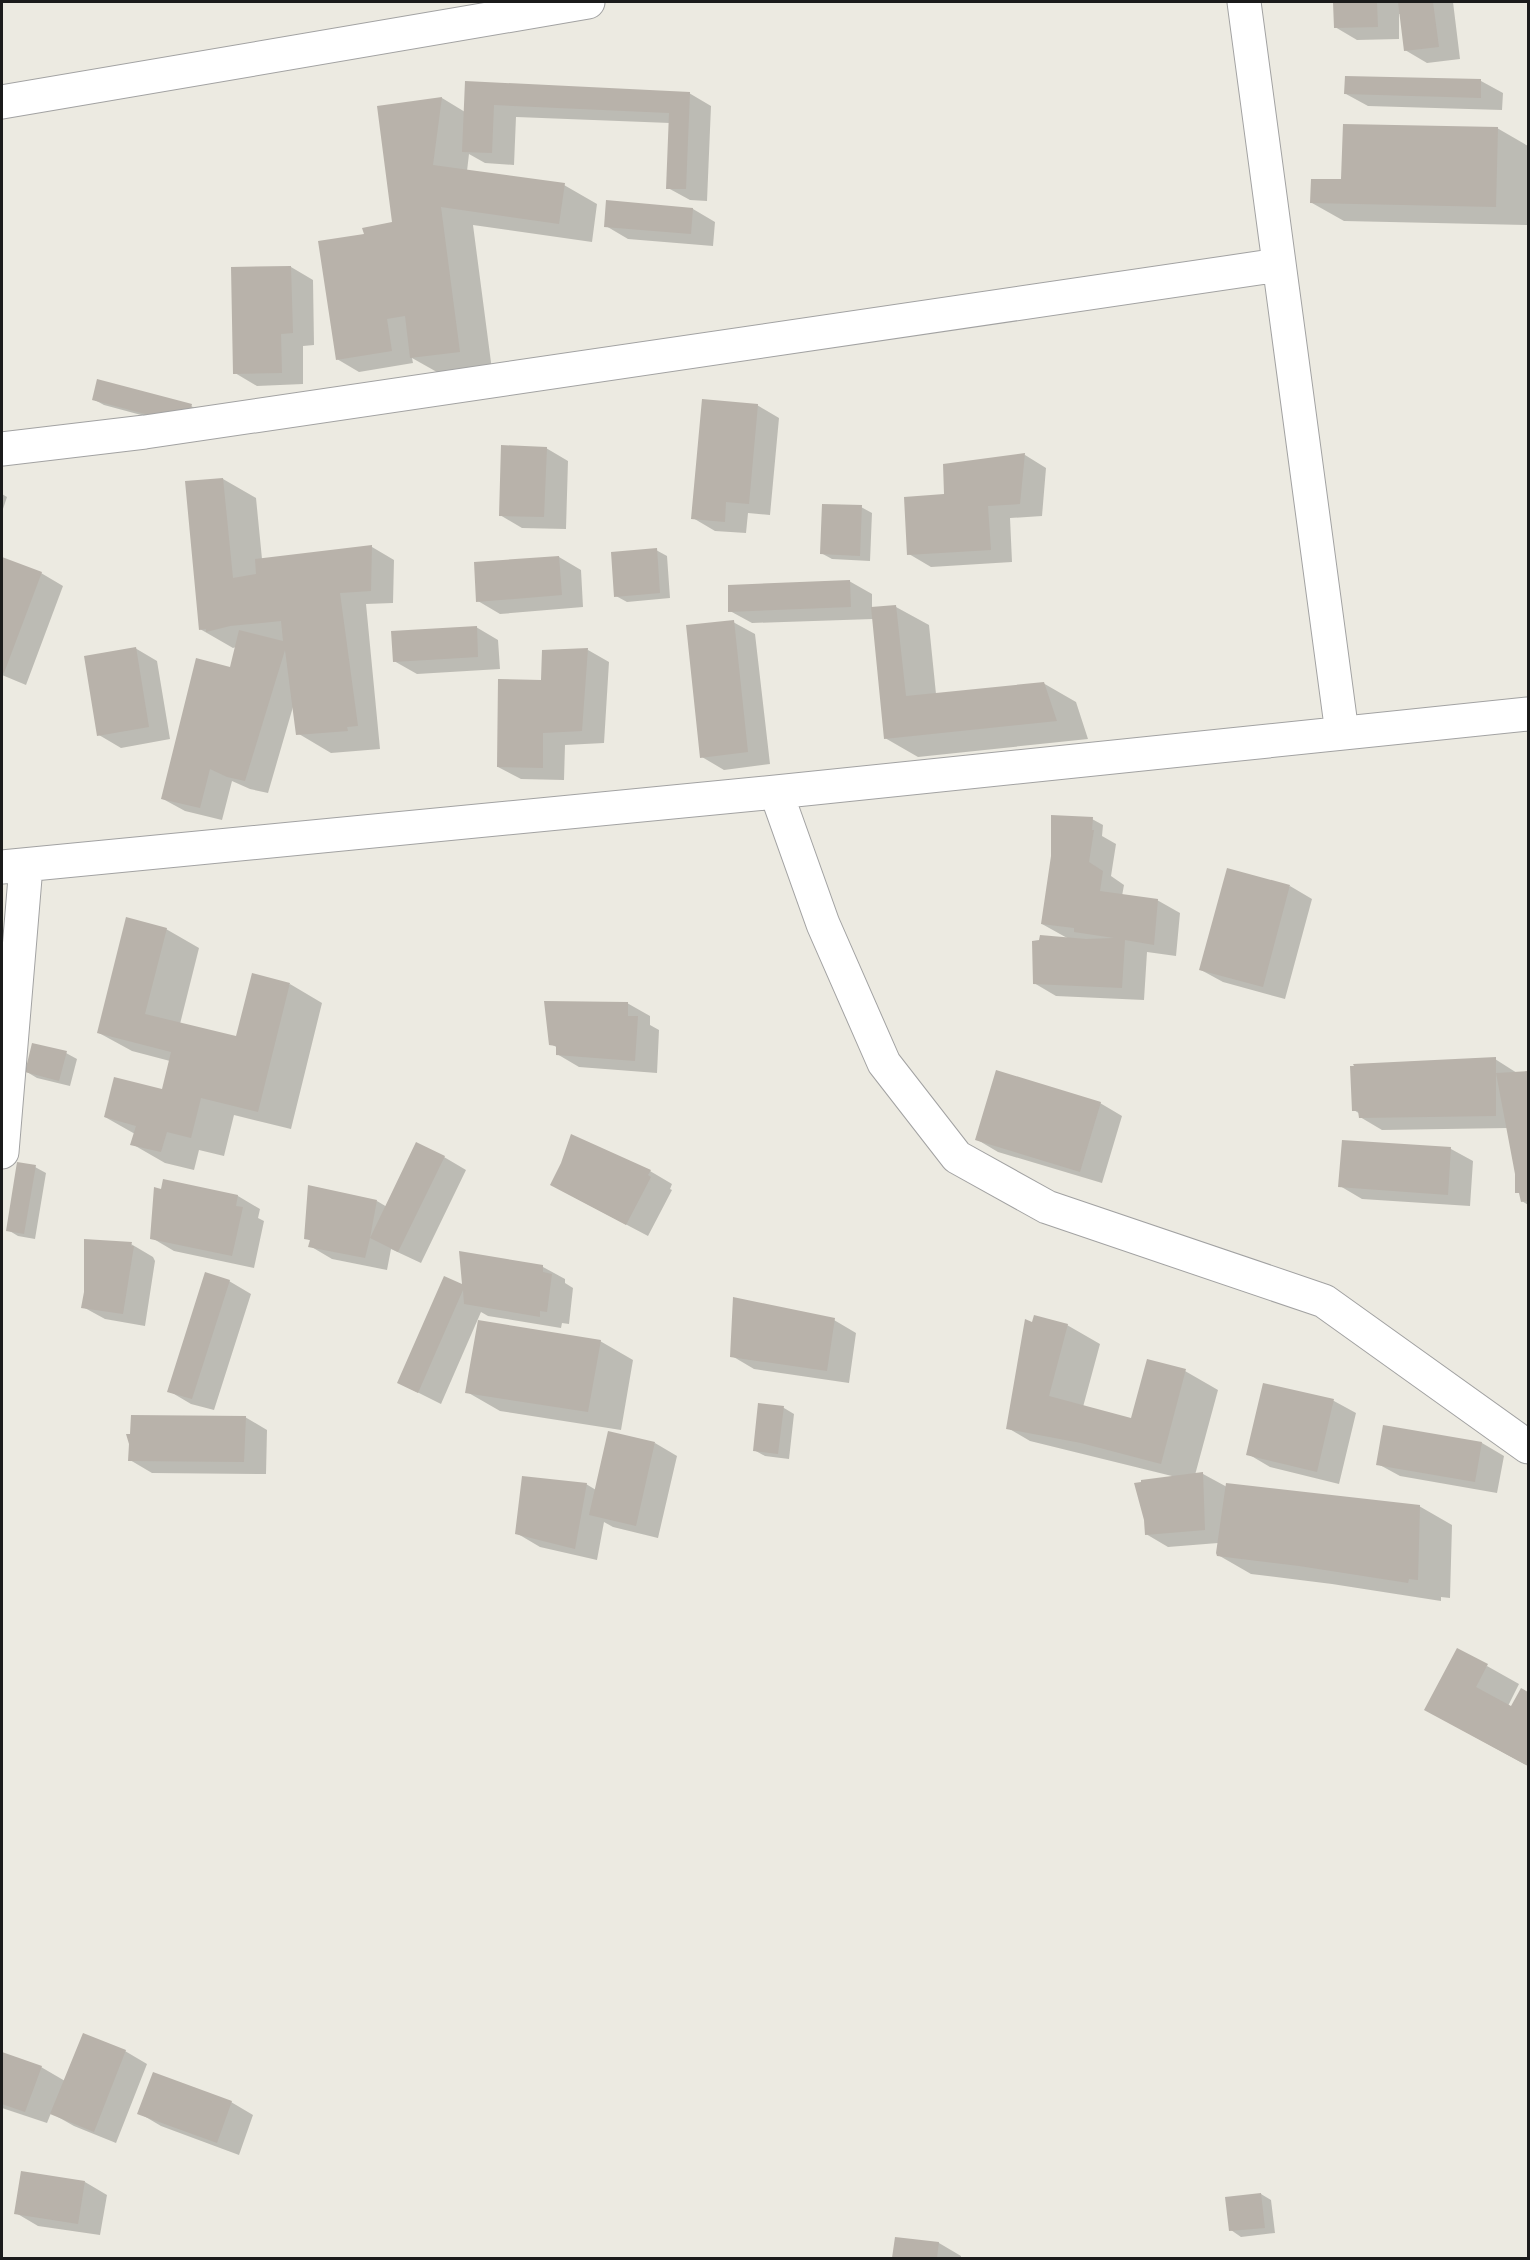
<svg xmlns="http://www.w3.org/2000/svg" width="1530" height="2260" font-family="'Exo 2',sans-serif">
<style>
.shadow{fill:#0003}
.building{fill:#b8b2aa}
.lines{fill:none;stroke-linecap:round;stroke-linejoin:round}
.minor-casing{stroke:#a2a2a2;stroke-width:35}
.minor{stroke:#fff;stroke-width:33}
</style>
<rect width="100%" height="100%" fill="#eceae1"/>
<path class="shadow" d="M1335,2H1453L1460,59L1427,63L1405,50L1401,14H1399V39L1357,40L1335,27Z
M1481,81L1503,93L1502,110L1368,106L1346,94Z
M467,83L689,93L711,106L707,201L690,200L668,188L670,123L516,117L514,165L485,163L469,154L467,171L564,185L597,204L592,242L473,225L492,370L444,376L412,358L413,363L359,372L337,359L366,236L394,224L379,107L442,98L465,112Z
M1497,128L1528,146V225L1344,221L1312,203L1342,181Z
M693,209L715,222L713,246L628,239L606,226Z
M291,267L313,280L314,345L303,346V384L257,386L235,373Z
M93,399L191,406L202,412L197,430L104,405Z
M757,405L779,418L770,515L748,513L746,533L715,531L693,518Z
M546,448L568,461L566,529L522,528L500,515Z
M1025,455L1046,468L1042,516L1010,518L1012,562L931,567L909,554L945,496Z
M223,479L256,498L262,559L372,547L394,560L393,603L366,604L380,749L331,753L299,734L295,700L268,793L250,789L232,781L222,820L185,811L163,799L231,669L236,647L233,648L200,629Z
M2,494L7,497L2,512Z
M861,507L872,513L870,561L832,559L821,553Z
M656,550L667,556L670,598L627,602L616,596Z
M559,557L581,570L583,607L500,614L478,601Z
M2,559L41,573L63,586L26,685L2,675Z
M849,581L872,594V609L896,607L929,625L936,694L1043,683L1076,702L1088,739L918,757L885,738L873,619L752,623L730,611Z
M733,622L755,634L770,764L724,770L702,757Z
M476,627L498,640L500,669L417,674L394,661Z
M135,648L157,661L170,739L121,748L99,735Z
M588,650L609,662L604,743L565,745L564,780L521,779L498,767L542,681Z
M1092,819L1103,825L1102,836L1116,844L1111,876L1124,885L1122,896L1157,900L1180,913L1176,956L1147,952L1144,1000L1056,996L1034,983L1069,939L1042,924Z
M1290,886L1312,899L1285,999L1223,982L1201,970Z
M166,929L199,948L180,1024L237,1038L290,984L322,1003L291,1129L234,1115L224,1156L199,1150L194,1170L165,1163L132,1144L135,1134L105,1117L163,1090L170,1061L132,1051L99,1033Z
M627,1003L650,1016V1025L659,1030L657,1073L579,1067L557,1054L558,1048L551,1044Z
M66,1053L77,1059L70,1086L37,1078L27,1072Z
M1495,1059L1517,1073H1528V1205L1522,1201L1508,1128L1382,1130L1360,1117V1114L1354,1110Z
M1100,1103L1122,1116L1102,1183L998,1152L976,1139Z
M572,1136L650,1171L672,1184L670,1189L672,1190L648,1236L574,1197Z
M1343,1142L1451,1149L1473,1161L1470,1206L1362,1199L1340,1186Z
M444,1157L466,1170L421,1263L391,1249L387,1270L332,1259L310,1246L311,1241L306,1238L377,1201L387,1207Z
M35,1167L46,1173L35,1239L18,1236L8,1230Z
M164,1181L238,1196L260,1209L258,1218L264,1221L254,1268L174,1251L152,1238Z
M131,1244L153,1257L155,1261L145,1326L105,1319L83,1307Z
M543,1267L565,1279V1283L573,1288L569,1324L562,1323L561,1328L488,1316L481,1312L441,1404L399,1383L464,1286Z
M229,1281L251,1294L214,1410L191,1404L169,1391Z
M834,1320L856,1333L849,1383L754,1369L732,1356Z
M1033,1323L1067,1325L1100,1344L1083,1407L1132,1419L1185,1371L1218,1390L1195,1475L1203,1474L1227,1487L1419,1506L1452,1525L1450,1598L1441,1597V1601L1332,1584L1251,1574L1218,1555V1543L1168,1547L1146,1534L1176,1477L1030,1441L1008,1428Z
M600,1341L633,1360L621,1430L500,1411L467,1392Z
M1264,1385L1334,1401L1356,1413L1339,1484L1270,1467L1248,1454Z
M760,1405L784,1408L794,1414L789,1459L765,1456L754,1450Z
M245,1417L267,1430L266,1474L152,1473L130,1460L131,1435Z
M655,1443L677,1456L658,1538L613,1527L604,1522L597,1560L540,1547L518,1534L586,1484L596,1490Z
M1482,1443L1504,1456L1497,1493L1400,1476L1378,1464Z
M1487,1666L1519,1684L1508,1706L1512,1708L1522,1690L1528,1694V1766L1426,1710Z
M125,2051L147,2064L116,2143L74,2126L51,2113L47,2123L2,2108V2053L41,2067L65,2081Z
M231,2102L253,2115L239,2155L161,2126L139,2113Z
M85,2182L107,2195L100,2235L38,2226L16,2213Z
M1261,2194L1271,2200L1275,2233L1241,2237L1231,2230Z
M896,2239L939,2243L961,2256V2258H894Z"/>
<path class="building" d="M1333,2H1377L1378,27L1334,28Z
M1398,2H1433L1439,47L1404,51Z
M1345,76L1481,79V98L1344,94Z
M465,81L690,92L686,189H666L669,113L494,105L492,153L462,152Z
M442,97L433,165L565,183L559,224L441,207L460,352L410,358L405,316L387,319L392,351L336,360L318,241L364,234L362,228L392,222L377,106Z
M1343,124L1498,127L1496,207L1310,203L1311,179H1341Z
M606,200L693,208L691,234L604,227Z
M291,266L293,333L281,334L282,373L233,374L231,267Z
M97,379L192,404L187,425L92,400Z
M702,399L758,404L749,504L726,502L725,522L691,519Z
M501,445L547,447L544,517L499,516Z
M1025,453L1020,504L988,506L991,550L907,555L904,497L944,494L943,464Z
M223,478L233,578L256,574L255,559L372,545L371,591L340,593L358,726L347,727L348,731L296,735L285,650L245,781L227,777L210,769L200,808L161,799L196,658L230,667L239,630L283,641L281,621L230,626L206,632V629L199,630L185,481Z
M822,504L862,505L860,556L820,554Z
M657,548L660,593L614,597L611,552Z
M559,556L562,595L476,602L474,562Z
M2,557L42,572L4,673L2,672Z
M850,580L851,607L728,612V585Z
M896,605L906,696L1044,682L1057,721L884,739L871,607Z
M734,620L748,752L700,758L686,625Z
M477,626L478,657L393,662L391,631Z
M136,647L149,727L97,736L84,656Z
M588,648L582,731L543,733V768L497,767L498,679L541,680L542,650Z
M1051,815L1093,817L1092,830H1094L1089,862L1103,871L1100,891L1158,899L1154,945L1125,940L1122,988L1033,984L1032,941L1039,940L1040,935L1086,939L1114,938L1074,932V928L1041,924L1051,856Z
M1227,868L1290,885L1263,987L1199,970Z
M126,917L167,928L145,1014L236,1036L252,973L290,983L258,1112L201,1098L191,1138L167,1132L161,1152L130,1145L136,1126L104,1117L114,1077L162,1089L171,1052L97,1033Z
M544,1001L628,1002V1016H638L635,1061L556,1055V1046L549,1045Z
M32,1043L67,1051L59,1081L25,1072Z
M1496,1057V1116L1359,1118L1358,1111H1352L1350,1066H1354L1353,1064Z
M996,1070L1101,1102L1080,1172L975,1140Z
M1528,1071V1201L1521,1202L1519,1193H1515V1174L1496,1073Z
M571,1134L651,1170L648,1175L651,1177L626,1225L550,1185L561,1163Z
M1342,1140L1451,1147L1448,1195L1338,1187Z
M416,1142L445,1156L398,1252L370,1238L365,1258L308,1247L310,1240L304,1239L308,1185L377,1200L370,1238Z
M17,1162L36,1165L24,1234L6,1231Z
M163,1179L238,1195L236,1206L243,1207L232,1256L150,1239L154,1187L161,1189Z
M84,1239L132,1242L131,1246H134L123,1314L81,1308L84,1292Z
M459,1251L543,1265V1272L552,1274L547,1312L540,1311V1317L464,1304L463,1290L418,1393L397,1383L444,1276L462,1284Z
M205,1272L230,1280L192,1399L167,1392Z
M733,1297L835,1318L827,1371L730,1357Z
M1034,1315L1068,1324L1049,1396L1131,1418L1147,1359L1186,1369L1161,1464L1081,1443L1006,1429L1025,1319L1032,1322Z
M478,1320L601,1340L588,1412L465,1393Z
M1263,1383L1334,1399L1317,1472L1246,1455Z
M758,1403L784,1406L778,1454L753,1451Z
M131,1415L246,1416L244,1462L128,1461L129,1444L126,1434H130Z
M1383,1425L1482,1442L1475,1482L1376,1465Z
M608,1431L655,1442L636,1526L589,1515Z
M1203,1472L1205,1530L1145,1535L1144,1520L1134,1483L1141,1482V1480Z
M522,1476L587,1483L575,1549L515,1534Z
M1226,1483L1420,1505L1418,1580L1409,1579L1408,1583L1299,1566L1217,1556L1216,1553Z
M1457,1648L1488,1664L1476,1687L1511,1706L1521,1688L1528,1692V1766L1424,1710Z
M83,2033L126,2050L94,2132L50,2114Z
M2,2052L42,2066L25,2112L2,2104Z
M153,2072L232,2101L217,2143L137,2114Z
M21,2171L85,2181L78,2224L14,2214Z
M1261,2193L1265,2228L1229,2231L1225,2197Z
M895,2237L939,2242L937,2258H892Z"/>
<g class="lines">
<defs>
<path id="minor" d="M1244,2L1342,733
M2,102L588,2
M2,449L145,432L1279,265
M776,792L823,924L884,1063L957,1157L1047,1207L1324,1301L1528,1447
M2,867L776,792L1528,714
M2,1152L26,866"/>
</defs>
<use href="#minor" class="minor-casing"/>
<use href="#minor" class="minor"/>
</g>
<rect width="1530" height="2260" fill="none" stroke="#1b1b1b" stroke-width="6"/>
</svg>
